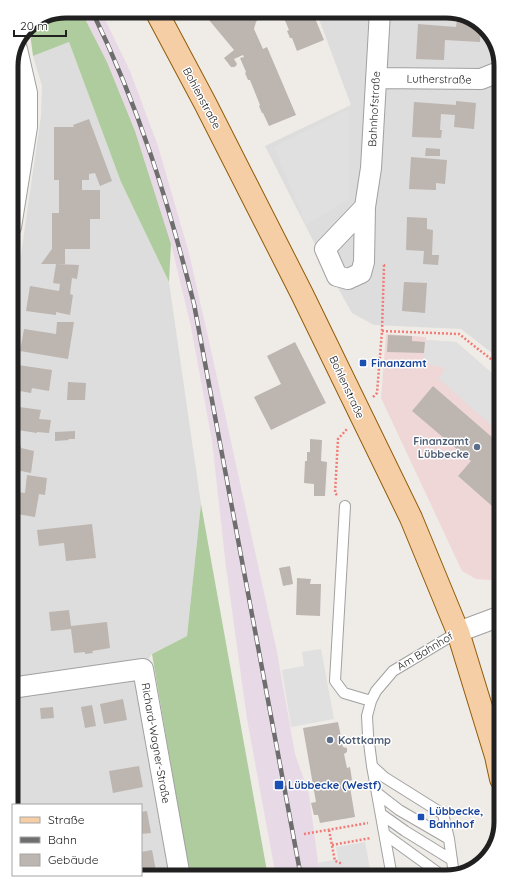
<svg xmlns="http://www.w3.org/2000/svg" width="512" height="888" font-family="Quicksand,sans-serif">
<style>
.residential{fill:#ddd}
.commercial{fill:#efd7d8}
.industrial{fill:#e8d9e6}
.forest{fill:#afcc9e}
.parking{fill:#e0e0e0}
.building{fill:#bdb5b0}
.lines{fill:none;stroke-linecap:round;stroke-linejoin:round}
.service-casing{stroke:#a1a1a1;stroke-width:12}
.minor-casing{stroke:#a1a1a1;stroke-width:22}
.primary-casing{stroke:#915c0a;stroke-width:24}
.path{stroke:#f17b77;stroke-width:2.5;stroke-dasharray:2 2;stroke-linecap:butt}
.service{stroke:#fff;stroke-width:10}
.minor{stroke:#fff;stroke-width:20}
.primary{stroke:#f6cea5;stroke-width:22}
.rail-casing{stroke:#6e6e6e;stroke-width:4.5}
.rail{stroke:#fff;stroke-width:3;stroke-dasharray:9;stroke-linecap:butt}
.transit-dot{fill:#1a4fb4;stroke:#fff;stroke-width:1.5}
.service-dot{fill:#5c6f8a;stroke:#fff;stroke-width:1.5}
.labels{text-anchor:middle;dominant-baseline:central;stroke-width:3;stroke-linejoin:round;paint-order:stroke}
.street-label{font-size:11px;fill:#202020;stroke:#fff}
.transit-label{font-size:11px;font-weight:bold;fill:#164399;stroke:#fff;text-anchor:start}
.service-label{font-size:11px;font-weight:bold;fill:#4e5e75;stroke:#fff;text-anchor:end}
.rim{fill:none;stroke:#202020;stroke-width:5}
</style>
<rect width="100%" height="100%" fill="#efece7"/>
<path class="residential" d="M316,11H450L477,20L495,42L501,66V360L461,329L374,325L352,313L329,272L265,146L351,105Z
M69,42L121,182L169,282L201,504L187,636L152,654L135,679L170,877H62L57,875H141V805H13V831L11,822V264L19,268L41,116L42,86L33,56Z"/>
<path class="commercial" d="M386,334L426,337V340L456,342L501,381V581L476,579L462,571L381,398Z"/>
<path class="industrial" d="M81,11H101L130,71L158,146L189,253L213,359L277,652L295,754L309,794L320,877H276L247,719L226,567L212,441L191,327L171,244L135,131L107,62Z"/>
<path class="forest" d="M66,11H81L107,62L135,131L171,244L169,282L121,182L69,42L33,56L29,26Z
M201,504L268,877H190L152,654L187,636Z"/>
<path class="parking" d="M349,109V199L306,225L274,147Z
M425,340L456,342L501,381V434L439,379L445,368L424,363Z
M321,649L334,719L291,727L282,670L304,666L302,652Z
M365,842L370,869L376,868L378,877H321L318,863L338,859L336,847Z"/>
<path class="building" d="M235,11H264V13L260,16L256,22L254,29L263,49L267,47L296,115L269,126L263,113H262L259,106L260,105L250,80H248L245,73L246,72L240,58L244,57L243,55L234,59L237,64L236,66L234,67H231L224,58L234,50L209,20Z
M281,11H312L324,40L297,51L292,38H290L287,31L289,30Z
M457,20L478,21L481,25L480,42L445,40L444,60L416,59L418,24L456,27Z
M456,101L476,103L474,129L454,127L455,115L441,114L440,130H442L441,138L412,137L414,102L456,105Z
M89,119L112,181L100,186L95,173L89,174V180H82V190H100V219H90V249H65V264H41L52,249V213H59V180H54V127H74L73,125Z
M426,148L440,149V156H425Z
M411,157L447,160L445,184L436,183V190L409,189Z
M407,217L427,218V229L433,230L432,255H439L438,265L423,264L424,251L406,250Z
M56,264L79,265L77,279L72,278L70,294L73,295L70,315L56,312V315L26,311L30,286L59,291L60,284L53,283Z
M404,282L427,283L425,313L402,311Z
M57,322H74L68,359L20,351L24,329L56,334Z
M388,335L412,336V341L425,342L424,353L387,352Z
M295,342L326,403L271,430L254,397L281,384L267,356Z
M18,365L52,370L49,391L32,388L31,393L14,390Z
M68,382L86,383L85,400H67Z
M433,386L501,445V514L458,476L471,461L412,411Z
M12,406L41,410L39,419L51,420L49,433L37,432V433L11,429Z
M75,431V439H68L69,440L55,441V432Z
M310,439L322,440L321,461L327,462L325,496H314V484L304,483L305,461H307V452H310Z
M14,445L21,446V448L34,451L31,473L11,469V447H14Z
M27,475L47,478L45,495L39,494L35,517L11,513V491L25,493Z
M92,524L96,558L66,561L64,543L39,546L37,530Z
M11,540L15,541L12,564H11Z
M290,566L293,584L283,586L279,568Z
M297,578L311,579L310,584H321L320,616L296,615Z
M69,610L71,626L107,622L110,648L92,651L93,653L85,654V652L74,653L71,629L51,631L49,612Z
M123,699L127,720L104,724L100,704Z
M92,705L96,726L85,728L81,707Z
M53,707L54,718L41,719L40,708Z
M338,722L343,747L347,748V752L344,754L347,768L350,767L352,780L349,781L355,817L320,823L318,815H314L311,803L316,802L303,728Z
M11,746H16V756H11Z
M139,766L143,787L113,793L109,771Z
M147,811L151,833L141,834V812Z
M152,850L156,871L141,874V852Z"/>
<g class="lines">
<defs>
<path id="service" d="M345,506L335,681L344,693L371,701
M372,766L384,777L443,814L449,839L454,875
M377,793L399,810L449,839
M381,814L405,831L452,860
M386,835L444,877
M392,877L372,766L368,735L367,716L371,701L376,691L393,671L458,632"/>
<path id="minor" d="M376,78L481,79L501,71
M365,207L325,249L337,276L348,279L361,273L364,262L365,207L371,168L380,11
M11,227L27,127V93L17,49
M458,632L501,616
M11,688L143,669L180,877"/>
<path id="primary" d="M156,11L205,103L302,294L411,518L458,632L496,756L501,779"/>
</defs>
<use href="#service" class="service-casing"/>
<use href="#minor" class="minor-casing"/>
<use href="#primary" class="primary-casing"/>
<path class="path" d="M382,331L459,334L501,367
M373,397L377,393L382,331L384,265H383
M337,495L335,493L338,439L347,429
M329,830L335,861L343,864
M304,834L368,823
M332,845L371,838"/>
<use href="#service" class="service"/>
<use href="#minor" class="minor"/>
<use href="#primary" class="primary"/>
<defs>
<path id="rail" d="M92,11C139,107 168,201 194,304L301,877"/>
</defs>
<use href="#rail" class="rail-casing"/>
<use href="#rail" class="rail"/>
</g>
<g class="transit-dot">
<rect x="359" y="359" width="8" height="8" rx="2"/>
<rect x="274" y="780" width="10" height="10" rx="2"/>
<rect x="417" y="813" width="8" height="8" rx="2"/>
</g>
<g class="service-dot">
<circle cx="477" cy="447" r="4"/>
<circle cx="330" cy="740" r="4"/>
</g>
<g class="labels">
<g class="street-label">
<text transform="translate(439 79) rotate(1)">Lutherstraße</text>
<text transform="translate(202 98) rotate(62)">Bohlenstraße</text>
<text transform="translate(374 109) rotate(-87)">Bahnhofstraße</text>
<text transform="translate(347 387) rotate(65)">Bohlenstraße</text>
<text transform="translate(425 651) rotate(-31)">Am Bahnhof</text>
<text transform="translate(156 743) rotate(80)">Richard-Wagner-Straße</text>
</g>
<g class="transit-label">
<text x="371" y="363">Finanzamt</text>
<text x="288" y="785">Lübbecke (Westf)</text>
<text x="429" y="811">Lübbecke,<tspan x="429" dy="13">Bahnhof</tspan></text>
</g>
<g class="service-label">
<text x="469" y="441">Finanzamt<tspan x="469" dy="13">Lübbecke</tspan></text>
<text x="338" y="740" text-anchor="start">Kottkamp</text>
</g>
</g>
<path d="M0 0H512V888H0ZM66 18H446A48 48 0 0 1 494 66V822A48 48 0 0 1 446 870H66A48 48 0 0 1 18 822V66A48 48 0 0 1 66 18Z" fill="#fff" fill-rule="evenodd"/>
<path class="rim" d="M66 18H446A48 48 0 0 1 494 66V822A48 48 0 0 1 446 870H66A48 48 0 0 1 18 822V66A48 48 0 0 1 66 18Z"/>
<rect x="12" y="804" width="130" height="72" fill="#ffffff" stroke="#a6a6a6"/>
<rect x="20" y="817" width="20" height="6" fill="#f6cea5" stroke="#a6a6a6"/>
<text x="48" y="824" font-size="12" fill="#202020">Straße</text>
<rect x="20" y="837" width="20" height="6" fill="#6e6e6e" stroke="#a6a6a6"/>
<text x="48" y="844" font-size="12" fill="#202020">Bahn</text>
<rect x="20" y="854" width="20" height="12" fill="#bdb5b0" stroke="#a6a6a6"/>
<text x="48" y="864" font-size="12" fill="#202020">Gebäude</text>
<path d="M14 30v6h52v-6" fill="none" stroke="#202020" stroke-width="2"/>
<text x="20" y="30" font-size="12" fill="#202020" stroke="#ffffff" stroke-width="3" paint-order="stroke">20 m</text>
</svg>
